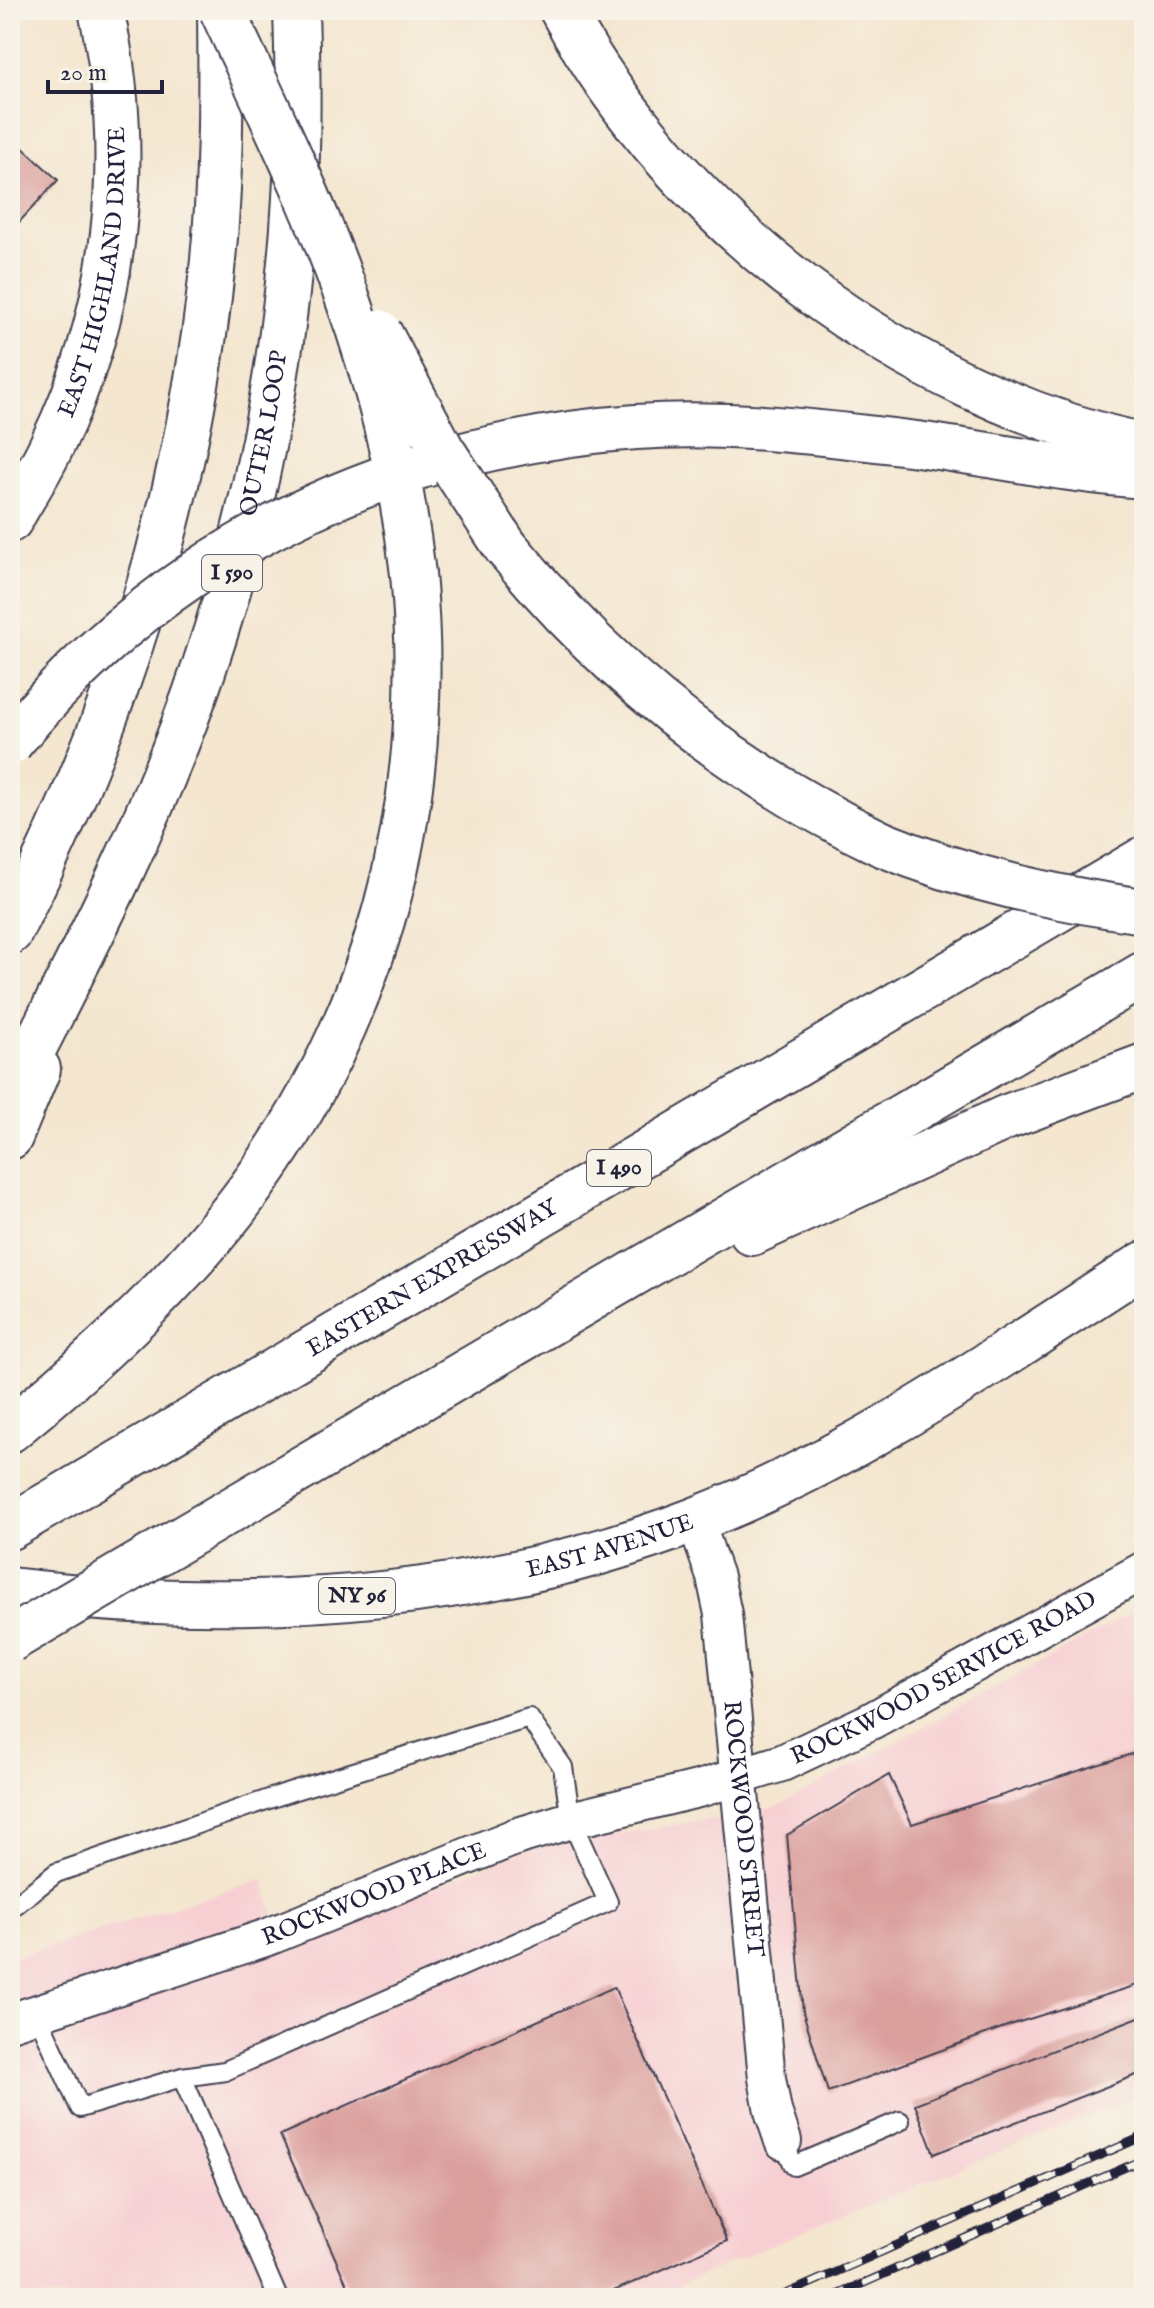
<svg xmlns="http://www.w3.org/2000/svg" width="1154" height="2308" font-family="'IM FELL English',serif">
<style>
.built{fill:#f7cfd3}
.building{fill:#da9e9c}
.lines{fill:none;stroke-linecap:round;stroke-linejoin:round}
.service-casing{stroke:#423f51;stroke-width:22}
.minor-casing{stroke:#423f51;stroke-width:40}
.tertiary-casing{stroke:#423f51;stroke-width:48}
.primary-casing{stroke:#423f51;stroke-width:48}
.motorway-casing{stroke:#423f51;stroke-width:48}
.service{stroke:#fff;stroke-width:18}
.minor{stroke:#fff;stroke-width:36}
.tertiary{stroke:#fff;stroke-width:44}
.primary{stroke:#fff;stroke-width:44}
.motorway{stroke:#fff;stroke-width:44}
.rail-casing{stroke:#22223b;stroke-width:9}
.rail{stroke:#f7f3e8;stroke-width:6;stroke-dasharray:18;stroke-linecap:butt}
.motorway-bridge-casing{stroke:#423f51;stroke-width:48;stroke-linecap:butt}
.motorway-bridge{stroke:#fff;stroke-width:44}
.labels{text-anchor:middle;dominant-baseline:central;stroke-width:8;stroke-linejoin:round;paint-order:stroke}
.shield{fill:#f7f3e8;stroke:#62616f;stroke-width:2}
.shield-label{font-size:22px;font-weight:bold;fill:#22223b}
.street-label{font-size:24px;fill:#22223b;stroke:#f7f3e8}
</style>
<rect width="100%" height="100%" fill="#f7f3e8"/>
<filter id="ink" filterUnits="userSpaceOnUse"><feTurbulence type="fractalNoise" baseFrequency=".0125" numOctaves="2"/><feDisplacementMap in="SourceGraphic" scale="16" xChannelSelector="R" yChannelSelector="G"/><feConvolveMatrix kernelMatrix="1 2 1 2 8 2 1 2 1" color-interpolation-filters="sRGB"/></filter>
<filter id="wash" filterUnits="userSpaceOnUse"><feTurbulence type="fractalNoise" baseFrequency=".006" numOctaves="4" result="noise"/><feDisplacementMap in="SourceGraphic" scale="32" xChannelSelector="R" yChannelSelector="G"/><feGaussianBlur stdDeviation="1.8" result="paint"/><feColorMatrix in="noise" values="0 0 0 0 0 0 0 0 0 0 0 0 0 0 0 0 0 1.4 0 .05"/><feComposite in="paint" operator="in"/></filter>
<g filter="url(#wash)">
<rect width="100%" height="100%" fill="#f4e6cf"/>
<path class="built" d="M1144,1606V2093L743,2257L651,2298H10V1959L263,1879L283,1947L526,1850L775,1808Z"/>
<g id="blocks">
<path class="building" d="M10,136L58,180L10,232Z
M1144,1750V1983L1010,2025L828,2092L803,2012L787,1835L889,1775L912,1824Z
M614,1987L727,2241L598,2298H353L280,2135Z
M1144,2015V2072L934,2154L915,2104Z"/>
</g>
</g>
<g filter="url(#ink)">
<use href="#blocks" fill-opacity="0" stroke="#423f51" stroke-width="2"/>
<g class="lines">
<defs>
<path id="service" d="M10,1909L56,1873L292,1791L529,1718L563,1767L571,1820L608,1902L225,2071L182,2077
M37,2014L80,2108L182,2077L278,2298
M783,2141L794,2166L900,2121"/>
<g id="minor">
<path id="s1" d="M695,1520L715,1577L723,1614L767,2078L773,2111L783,2141"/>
<path id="s2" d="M10,2022L268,1937L515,1837L571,1820L702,1788L782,1763L871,1721L1144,1570"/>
</g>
<g id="tertiary">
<path id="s3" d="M10,520C24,495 40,471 52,445C117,312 134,154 101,10"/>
</g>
<g id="primary">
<path id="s4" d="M10,1590C239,1616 478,1604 695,1520C856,1458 999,1357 1144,1264"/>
</g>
<g id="motorway">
<path d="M562,10C678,225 906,394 1144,446"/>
<path d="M421,466C492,446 563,432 636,427C727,421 819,432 909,443C988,453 1065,471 1144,476"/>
<path d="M505,546C608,673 734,773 882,844"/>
<path d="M10,932C116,725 188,501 212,270C221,183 221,97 220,10"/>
<path id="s5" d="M10,1095C81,957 153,819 203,671C254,520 286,357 295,198C299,135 298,72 296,10"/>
<path d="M10,1137L38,1069"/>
<path d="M752,1233L1007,1117L1144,1066"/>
<path d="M10,1430C91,1364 169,1292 234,1210C377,1026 435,804 413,574"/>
<path d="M299,1470L1144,974"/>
<path id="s6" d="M10,1527L1144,859"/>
</g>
</defs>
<use href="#service" class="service-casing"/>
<use href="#minor" class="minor-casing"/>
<use href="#tertiary" class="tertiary-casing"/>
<use href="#primary" class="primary-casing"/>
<use href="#motorway" class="motorway-casing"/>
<use href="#service" class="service"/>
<use href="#minor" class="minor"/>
<use href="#tertiary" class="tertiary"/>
<use href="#primary" class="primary"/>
<use href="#motorway" class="motorway"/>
<defs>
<path id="rail" d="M777,2298L1144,2136
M830,2298L1144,2159"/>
</defs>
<use href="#rail" class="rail-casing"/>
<use href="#rail" class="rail"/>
<defs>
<path id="motorway-bridge" d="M222,10C261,95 303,179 336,267C374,366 401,469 413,574
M379,332L442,450L505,546
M10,743C118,610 258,516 421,466
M882,844C967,879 1053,898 1144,911
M10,1640L299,1470"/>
</defs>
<use href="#motorway-bridge" class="motorway-bridge-casing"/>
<use href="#motorway-bridge" class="motorway-bridge"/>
</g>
</g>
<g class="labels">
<g class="shield">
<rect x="202" y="555" width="60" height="36" rx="6"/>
<rect x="587" y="1150" width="64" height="36" rx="6"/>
<rect x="319" y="1578" width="76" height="36" rx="6"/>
</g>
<g class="shield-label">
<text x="232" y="573">I 590</text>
<text x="619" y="1168">I 490</text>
<text x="357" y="1596">NY 96</text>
</g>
<g class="street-label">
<text stroke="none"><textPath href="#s3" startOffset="266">EAST HIGHLAND DRIVE</textPath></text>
<text stroke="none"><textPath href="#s5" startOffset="712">OUTER LOOP</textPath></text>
<text stroke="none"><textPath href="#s6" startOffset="490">EASTERN EXPRESSWAY</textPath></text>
<text stroke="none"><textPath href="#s4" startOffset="606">EAST AVENUE</textPath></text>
<text stroke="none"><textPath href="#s2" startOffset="998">ROCKWOOD SERVICE ROAD</textPath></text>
<text stroke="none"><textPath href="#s1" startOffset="314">ROCKWOOD STREET</textPath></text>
<text stroke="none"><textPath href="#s2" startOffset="386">ROCKWOOD PLACE</textPath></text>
</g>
</g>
<rect width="1154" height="2308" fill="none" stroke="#f7f3e8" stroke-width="40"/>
<path d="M48 80v12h114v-12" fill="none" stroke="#22223b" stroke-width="4"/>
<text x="60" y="80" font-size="24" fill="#22223b" stroke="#f7f3e8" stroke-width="6" paint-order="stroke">20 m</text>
</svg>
